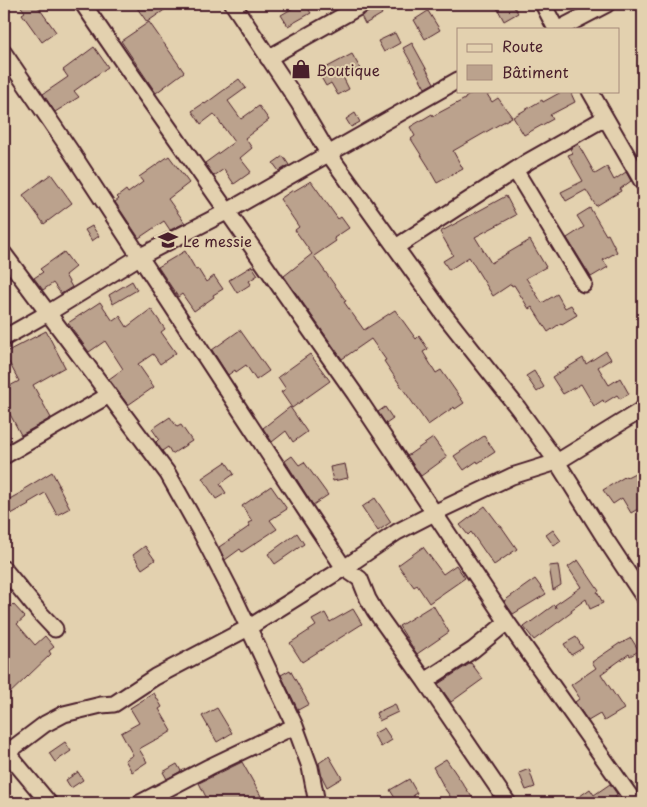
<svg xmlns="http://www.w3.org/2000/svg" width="647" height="807" font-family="'Playpen Sans',sans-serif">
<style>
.building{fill:#bba28d;stroke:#4a1f2b}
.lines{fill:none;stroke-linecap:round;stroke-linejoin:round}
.minor-casing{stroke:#4a1f2b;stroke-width:19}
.minor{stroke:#e3d1af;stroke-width:15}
.labels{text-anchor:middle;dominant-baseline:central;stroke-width:4;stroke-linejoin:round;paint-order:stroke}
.poi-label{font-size:15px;fill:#4a1f2b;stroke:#e3d1af;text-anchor:start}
</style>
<rect width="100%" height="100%" fill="#e3d1af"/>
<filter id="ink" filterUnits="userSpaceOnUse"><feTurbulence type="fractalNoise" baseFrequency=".02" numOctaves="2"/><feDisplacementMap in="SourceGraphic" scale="10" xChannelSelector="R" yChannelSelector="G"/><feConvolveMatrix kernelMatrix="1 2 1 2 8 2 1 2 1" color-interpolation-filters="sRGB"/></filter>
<g filter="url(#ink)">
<path class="building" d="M19,4H36L56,32L42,42L22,14L25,12Z
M143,4H173L147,22L137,8Z
M300,4H305L311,13L288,26L281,15Z
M495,4H512L518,13L504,21Z
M378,6L382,14L365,24L361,16Z
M428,11L440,30L425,39L414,20Z
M149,22L184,72L156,93L121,41Z
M395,33L400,43L384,52L378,41Z
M412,43L434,83L425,88L403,48Z
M94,47L108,67L74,91L79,97L55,112L43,94L68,77L63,70Z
M352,54L360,68L343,77L349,89L338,95L331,83L326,86L318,72Z
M239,79L246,88L228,101L241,119L259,106L269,120L245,138L252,148L240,158L251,172L234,184L224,169L214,176L205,163L234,142L214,114L201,124L192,111L204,103L205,104Z
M475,91H485L492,102L498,98L512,117L453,151L463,169L437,183L429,169H430L411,139L415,136L410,127L432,114L433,116L465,99V98Z
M563,91H570L575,102L550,115L553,119L524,135L513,117L542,100L543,102Z
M355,113L360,122L351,127L346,119Z
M578,144L595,174L607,167L614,180L626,172L631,181L620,189L621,191L596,206L586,190L566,201L561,192L583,181L568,155L573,153L570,149Z
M169,156L189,183L168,199L185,223L170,230L164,221L139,238L115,202L119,199L117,197L126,190L128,193L143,182L139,177Z
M283,156L289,165L279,171L273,163Z
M51,174L72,203L44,224L23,195Z
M311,181L338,219L341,217L349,228L334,238L336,241L314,256L346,301L344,302L364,330L395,310L416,339L419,336L428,349L423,352L436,373L441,370L464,403L455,409L454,407L428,425L394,376L384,361L386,360L371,339L342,359L284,276L312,254L295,230L299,227L280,199L293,190L294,191Z
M506,196L516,215L475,237L491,263L530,240L546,267L526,278L542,303L557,294L565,308L571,305L577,315L562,324L561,323L548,332L532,307L529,309L514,285L512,286L511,284L493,296L469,257L449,270L443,261L453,255L440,232Z
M590,208L606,235L608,234L617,252L603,260L608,267L591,277L567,238L584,227L577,216Z
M92,226L99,236L92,241L85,230Z
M185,251L196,270L198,269L206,282L214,276L223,289L213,295L214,297L194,311L182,294L178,297L158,267Z
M64,252L75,267L65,275L72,287L61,294L53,283L43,290L34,278L43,272L40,269Z
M252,266L258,275L249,281L251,284L237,293L229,280Z
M132,281L137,290L113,304L109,295Z
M100,302L113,321L120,316L127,327L151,309L165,329L161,332L176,353L160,364L153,354L138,364L154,387L128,405L109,379L123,369L105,341L89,352L68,323Z
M240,330L269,371L256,380L246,365L236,372L235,370L228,375L212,350Z
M46,331L65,367L33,385L51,418L21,435L4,403V401L8,399L4,392V389L19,381L4,353Z
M606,351L611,359L598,367L609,385L620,378L629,394L620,399L617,395L604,403L603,400L594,406L581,384L563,394L552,377L583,358L586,364Z
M310,354L330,381L292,408L281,392L286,389L278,377Z
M534,371L544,387L537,392L526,376Z
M290,407L307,432L293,442L286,431L272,442L263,428Z
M385,407L393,419L386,424L378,412Z
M170,417L177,427L181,425L192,441L172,454L168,447L162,451L156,442L159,439L152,429Z
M484,436L495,452L478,463L477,461L464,470L454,456Z
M433,438L447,457L421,476L407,456Z
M292,456L299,465L304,462L328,495L313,505L285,461Z
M226,462L234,474L220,484L226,493L216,499L202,478Z
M345,464L348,478L333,481L330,467Z
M643,469V506L631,513L622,498L613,504L603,490L626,476L627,477Z
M52,472L59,485H58L70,508L57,515L45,493L28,503L29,504L4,518V502L24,491V489Z
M271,486L287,509L270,520L277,529L242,552L240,549L225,560L219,547L250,526L248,523L252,521L242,506Z
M375,498L391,522L378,531L362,507Z
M485,506L500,526H501L517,549L494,565L471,532L468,535L460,525Z
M553,530L561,541L554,546L546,535Z
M297,533L304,544L275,564L268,554Z
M145,546L155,560L142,569L133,555Z
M423,547L443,574L456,565L465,578L429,603L417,585L414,587L398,565Z
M578,560L599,591L597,592L603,603L590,609L586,599L571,610L572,612L534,640L524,627L554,605L556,608L555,605L581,587L568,567Z
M558,565L561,585L553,590L549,566Z
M535,579L546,594L513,614L504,601Z
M13,604L25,617L17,624L35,645L45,636L54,647L49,651L51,654L4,699V613Z
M433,605L449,632L417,654L399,626Z
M353,609L362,624L302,662L290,643L316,626L312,620L325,613L330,622Z
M576,637L583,648L571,655L564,644Z
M631,638L639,651L630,656L629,654L601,674L624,709L604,721L600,714L588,721L575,702L579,699V697L571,685L596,668L592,662L620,643V644Z
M471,663L483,679L451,702L438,684Z
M290,670L309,704L298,710L281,675Z
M154,693L162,707L159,709L172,731L156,741L155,740L139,749L147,762L132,772L125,760L133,755L121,733L139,723L130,708Z
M395,704L398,712L379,721L376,713Z
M217,708L232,733L217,742L202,716Z
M384,728L392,740L381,747L373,734Z
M65,742L71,751L55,762L49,753Z
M329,756L342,778L327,787L322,777L319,763Z
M446,759L476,803H455L442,785H443L433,767Z
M242,762L261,796L247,803H209L199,783Z
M177,764L181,771L167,779L163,772Z
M529,769L535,787L526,790L519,773Z
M78,772L83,780L71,788L66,780Z
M409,779L417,793L413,795L418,803H398L390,790Z
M610,784L617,794L615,796L620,803H570L590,789L594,795Z"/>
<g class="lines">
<defs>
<path id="minor" d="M83,4L129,71L355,394L507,622L473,650L425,681
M233,4L298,102L328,153L442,312L518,408L557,462L606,540L643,596
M543,4L556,29
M559,29L607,4
M4,53L70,150L308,514L344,568L360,579L368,599L375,611L425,681L508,803
M268,58L364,4
M590,91L643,183
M515,170L584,284
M396,247L529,161L605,118
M4,254L168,474L200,531L234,597L295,726L310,767L317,803
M4,338L48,313L139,257L228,211L458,80
M4,456L109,395
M4,569L39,612L55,629
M507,622L635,803
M4,749L49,803
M4,755L45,724L64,714L101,705L114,704L155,677L248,628L344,568L397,532L434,513L512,476L557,462L643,409
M140,803L209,767L295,726"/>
</defs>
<use href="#minor" class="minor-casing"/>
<use href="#minor" class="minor"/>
</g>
</g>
<defs>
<symbol id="shop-bare" viewBox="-9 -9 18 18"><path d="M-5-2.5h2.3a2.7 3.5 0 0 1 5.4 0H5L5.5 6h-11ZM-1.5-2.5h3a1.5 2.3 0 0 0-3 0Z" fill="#4a1f2b" stroke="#e3d1af" stroke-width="2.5" paint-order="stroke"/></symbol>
<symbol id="school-bare" viewBox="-9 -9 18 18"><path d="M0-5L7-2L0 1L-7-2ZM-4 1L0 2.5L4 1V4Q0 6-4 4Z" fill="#4a1f2b" stroke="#e3d1af" stroke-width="2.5" paint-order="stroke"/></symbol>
</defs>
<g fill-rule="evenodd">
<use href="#shop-bare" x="287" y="55" width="28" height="28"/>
<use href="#school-bare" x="154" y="226" width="28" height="28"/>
</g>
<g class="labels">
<g class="poi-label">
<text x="316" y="69">Boutique</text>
<text x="183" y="240">Le messie</text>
</g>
</g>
<rect width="647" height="807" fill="none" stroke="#e3d1af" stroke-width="20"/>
<rect x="10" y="10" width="627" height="787" fill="none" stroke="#4a1f2b" stroke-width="2" filter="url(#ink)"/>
<rect x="457" y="28" width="162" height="65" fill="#e3d1af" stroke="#a68a7a"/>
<rect x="467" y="44" width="25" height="8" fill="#e3d1af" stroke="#a68a7a"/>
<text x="502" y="52" font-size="15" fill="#4a1f2b">Route</text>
<rect x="467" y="65" width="25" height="15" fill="#bba28d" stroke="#a68a7a"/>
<text x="502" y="78" font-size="15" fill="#4a1f2b">Bâtiment</text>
</svg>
